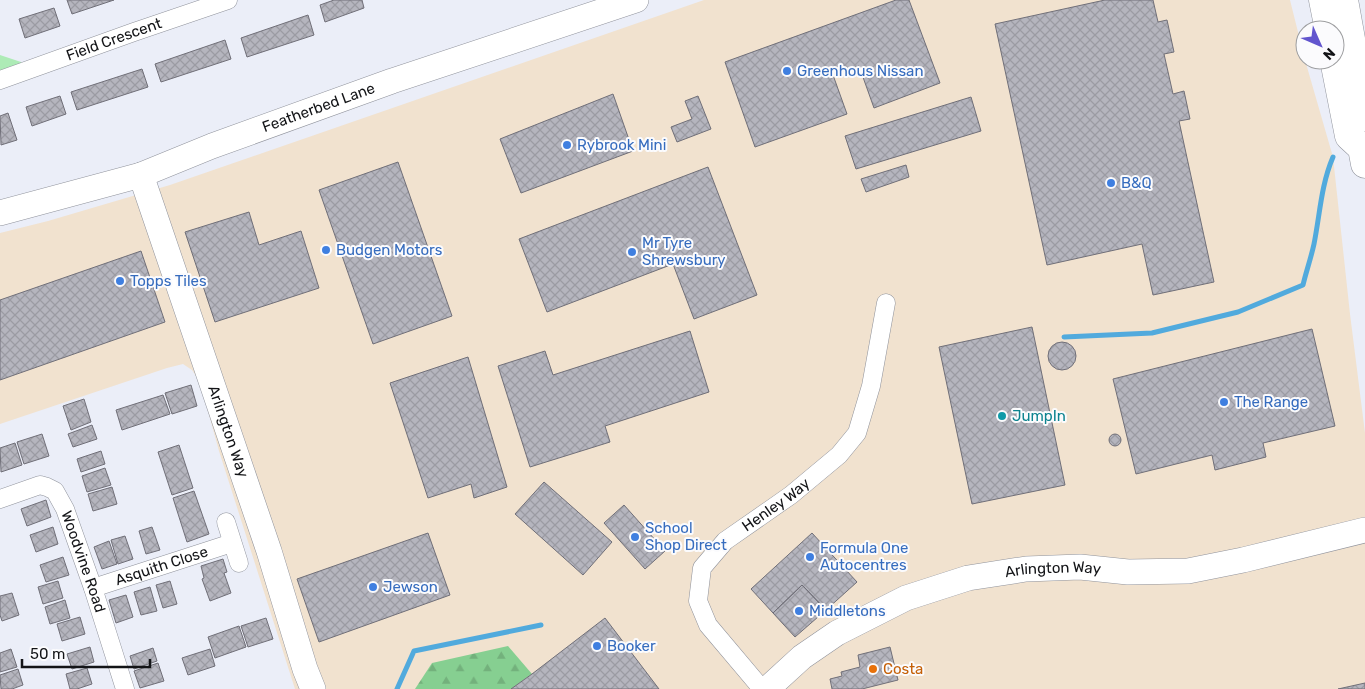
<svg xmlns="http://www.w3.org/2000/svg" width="1365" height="689" font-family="Rubik,sans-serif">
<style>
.commercial{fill:#f1e2cf}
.grass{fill:#adebb6}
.forest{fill:url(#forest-firs)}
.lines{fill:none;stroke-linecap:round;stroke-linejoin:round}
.stream{stroke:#51aadd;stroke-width:5}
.building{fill:url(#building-cross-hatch);stroke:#706f78}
.street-casing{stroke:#90939c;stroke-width:19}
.secondary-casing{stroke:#90939c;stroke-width:26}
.primary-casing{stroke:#90939c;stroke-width:29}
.street{stroke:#fff;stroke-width:18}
.secondary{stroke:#fff;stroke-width:25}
.primary{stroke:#fff;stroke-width:28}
.shop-dot{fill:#3f7fe0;stroke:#fbfbfd;stroke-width:2}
.culture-dot{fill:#0f9aa8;stroke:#fbfbfd;stroke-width:2}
.food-dot{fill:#e8710a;stroke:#fbfbfd;stroke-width:2}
.labels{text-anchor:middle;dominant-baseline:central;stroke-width:4;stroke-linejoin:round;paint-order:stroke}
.street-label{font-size:15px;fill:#131417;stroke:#fbfbfd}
.shop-label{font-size:15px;fill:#366cbe;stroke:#fbfbfd;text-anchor:start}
.culture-label{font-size:15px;fill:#0d838f;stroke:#fbfbfd;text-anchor:start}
.food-label{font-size:15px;fill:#c56008;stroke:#fbfbfd;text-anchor:start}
</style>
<defs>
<pattern id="forest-firs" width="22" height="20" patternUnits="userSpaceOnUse" patternTransform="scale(1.25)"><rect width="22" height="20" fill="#86cf91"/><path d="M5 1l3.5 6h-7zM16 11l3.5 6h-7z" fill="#73b17c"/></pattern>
<pattern id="building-cross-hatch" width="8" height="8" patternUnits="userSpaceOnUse" patternTransform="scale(1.25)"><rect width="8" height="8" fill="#b5b5be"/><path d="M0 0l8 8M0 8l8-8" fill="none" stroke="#9b9ba3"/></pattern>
</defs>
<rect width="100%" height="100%" fill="#ebeef8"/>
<path class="commercial" d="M704,0H1290L1305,60L1333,157L1350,314L1365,433V689H295L219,451L200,382L192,370L183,364L167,368L0,424V233L48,221L170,185Z"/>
<path class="grass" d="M0,55L21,62V66L0,72Z"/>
<path class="forest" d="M508,646L532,674L511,689H415L432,663Z"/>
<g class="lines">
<path class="stream" d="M1064,337L1152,333L1238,312L1303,285C1306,272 1311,258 1314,244C1320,214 1321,185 1333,157
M397,689L414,651L541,625"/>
</g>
<path class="building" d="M67,0H114L72,14Z
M334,0H362L364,8L325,22L320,5Z
M896,0H909L940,83L874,108L859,66L833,75L847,114L755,147L725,62Z
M1105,0H1153L1158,22L1167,20L1174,52L1164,54L1173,94L1184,91L1190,119L1179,121L1214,282L1153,295L1142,244L1047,265L995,24Z
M54,8L60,26L25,38L19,19Z
M308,15L314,35L247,57L241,38Z
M225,40L231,59L161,82L155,64Z
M142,69L148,87L77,110L71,92Z
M613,94L633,151L521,193L500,139Z
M60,96L66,114L32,126L26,107Z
M698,96L711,129L677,142L671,127L692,119L685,101Z
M971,97L981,131L856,169L845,136Z
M8,113L17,140L1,145L0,116Z
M398,162L452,316L373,344L319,190Z
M906,165L909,177L866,192L861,179Z
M708,167L757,295L694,319L673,264L547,312L519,239Z
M249,212L259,245L301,231L319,288L215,322L185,232Z
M141,251L165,322L0,380V300Z
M1032,327L1065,485L972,504L939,347Z
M1312,329L1335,426L1263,443L1266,457L1215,470L1212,455L1136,474L1113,379Z
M690,331L709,392L605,426L610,442L530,467L498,366L545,351L553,375Z
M1048 356a14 14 0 1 1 28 0a14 14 0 1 1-28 0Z
M468,357L507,487L474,498L471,484L428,498L390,383Z
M191,385L197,406L172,414L165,393Z
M163,395L170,414L122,430L116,410Z
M84,399L91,422L71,430L63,406Z
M92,425L97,439L73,447L68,434Z
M1109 440a6 6 0 1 1 12 0a6 6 0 1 1-12 0Z
M42,434L49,456L24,464L17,442Z
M15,443L22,465L1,472L0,448Z
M179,445L193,488L172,495L158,452Z
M101,451L105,464L81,472L77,459Z
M105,468L111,485L87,492L82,476Z
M544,482L612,542L583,575L515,514Z
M112,487L117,504L93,511L88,494Z
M194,491L209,534L187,542L173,498Z
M46,500L51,517L27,526L21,509Z
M624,505L665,551L645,569L604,523Z
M53,527L58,544L36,552L30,535Z
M152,527L160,550L146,554L139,531Z
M428,533L450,595L319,642L297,579Z
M812,533L857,582L826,610L802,585L773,613L751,589Z
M125,536L133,559L118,564L111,540Z
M109,541L117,564L102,569L94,547Z
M63,557L69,575L46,582L40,565Z
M223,559L227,572L224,573L231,593L210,601L202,579L204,578L201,566Z
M58,581L63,598L43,604L38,587Z
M170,581L177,604L163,608L156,585Z
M802,585L826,610L795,637L773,613Z
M150,587L157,611L141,615L134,592Z
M12,593L19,615L2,621L0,615V596Z
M126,595L133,617L116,623L109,600Z
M65,600L70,618L50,624L45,607Z
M80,617L85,634L62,641L57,624Z
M266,618L273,639L248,647L241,626Z
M605,618L659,689H511L532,674Z
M239,626L246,647L215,658L208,637Z
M90,647L94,662L72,669L67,654Z
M890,647L898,680L862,689H832L830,679L842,676L841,672L860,667L858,655Z
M153,648L157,661L134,669L130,656Z
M11,649L17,667L0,672V653Z
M210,649L215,666L188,675L182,658Z
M158,663L164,681L140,688L134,671Z
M87,668L92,684L77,689H70L66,674Z
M18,669L23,685L12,689H1L0,675Z
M1365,683V689H1338Z"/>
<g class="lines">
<defs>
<g id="street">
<path id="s1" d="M0,80L134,32L228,0"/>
<path id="s2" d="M0,499L40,485L47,487L55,491L65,509L93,588L125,689"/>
<path d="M226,522L239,563"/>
<path id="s3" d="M93,588L232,543"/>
<path id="s4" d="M762,689L708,625L698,601L702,568L725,541L791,495L839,455L857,433L871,386L886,303"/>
</g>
<g id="secondary">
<path id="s5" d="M141,175L269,551L305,669L313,689"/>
<path id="s6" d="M0,213L141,175L212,146L392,81L636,0"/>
<path id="s7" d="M767,689L802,657L837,633L906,598L968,578L1026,569L1080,567L1128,572L1188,571L1243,560L1365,530"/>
</g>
<path id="primary" d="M1323,0L1329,30
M1344,0L1365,117
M1334,60L1349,136L1362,148L1365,164"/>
</defs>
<use href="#street" class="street-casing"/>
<use href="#secondary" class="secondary-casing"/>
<use href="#primary" class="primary-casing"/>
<use href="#street" class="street"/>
<use href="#secondary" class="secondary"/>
<use href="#primary" class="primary"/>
</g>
<g class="shop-dot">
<circle cx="787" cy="71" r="5"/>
<circle cx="567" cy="145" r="5"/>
<circle cx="1111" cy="183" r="5"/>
<circle cx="326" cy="250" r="5"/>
<circle cx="632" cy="252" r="5"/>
<circle cx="120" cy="281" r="5"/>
<circle cx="1224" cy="402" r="5"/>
<circle cx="635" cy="537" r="5"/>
<circle cx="810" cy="557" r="5"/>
<circle cx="373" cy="587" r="5"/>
<circle cx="799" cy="611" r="5"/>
<circle cx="597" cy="646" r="5"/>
</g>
<circle class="culture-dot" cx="1002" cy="416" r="5"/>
<circle class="food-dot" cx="873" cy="669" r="5"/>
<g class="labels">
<g class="street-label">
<text stroke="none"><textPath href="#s1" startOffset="121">Field Crescent</textPath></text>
<text stroke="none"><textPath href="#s6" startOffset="336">Featherbed Lane</textPath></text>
<text stroke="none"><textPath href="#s5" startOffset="271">Arlington Way</textPath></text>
<text stroke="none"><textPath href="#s4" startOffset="241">Henley Way</textPath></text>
<text stroke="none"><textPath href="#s2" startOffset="135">Woodvine Road</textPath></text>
<text stroke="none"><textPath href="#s3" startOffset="72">Asquith Close</textPath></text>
<text stroke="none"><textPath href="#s7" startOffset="318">Arlington Way</textPath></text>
</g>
<g class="shop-label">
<text x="797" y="71">Greenhous Nissan</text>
<text x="577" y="145">Rybrook Mini</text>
<text x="1121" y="183">B&amp;Q</text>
<text x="642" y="243">Mr Tyre<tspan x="642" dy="17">Shrewsbury</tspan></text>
<text x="336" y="250">Budgen Motors</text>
<text x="130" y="281">Topps Tiles</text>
<text x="1234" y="402">The Range</text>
<text x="645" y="528">School<tspan x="645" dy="17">Shop Direct</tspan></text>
<text x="820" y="548">Formula One<tspan x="820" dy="17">Autocentres</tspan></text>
<text x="383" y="587">Jewson</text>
<text x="809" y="611">Middletons</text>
<text x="607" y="646">Booker</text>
</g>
<g class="culture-label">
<text x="1012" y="416">JumpIn</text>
</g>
<g class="food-label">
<text x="883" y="669">Costa</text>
</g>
</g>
<g transform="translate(1320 45) rotate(135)"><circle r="24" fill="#fbfbfd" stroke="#9e9fa1"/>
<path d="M0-4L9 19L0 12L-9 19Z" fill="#6255ce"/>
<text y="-8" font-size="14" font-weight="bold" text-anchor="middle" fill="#131417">N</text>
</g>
<path d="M22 659v8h128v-8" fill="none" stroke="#131417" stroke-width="2.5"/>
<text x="30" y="659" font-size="15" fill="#131417" stroke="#fbfbfd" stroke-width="4" paint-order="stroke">50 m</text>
</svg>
